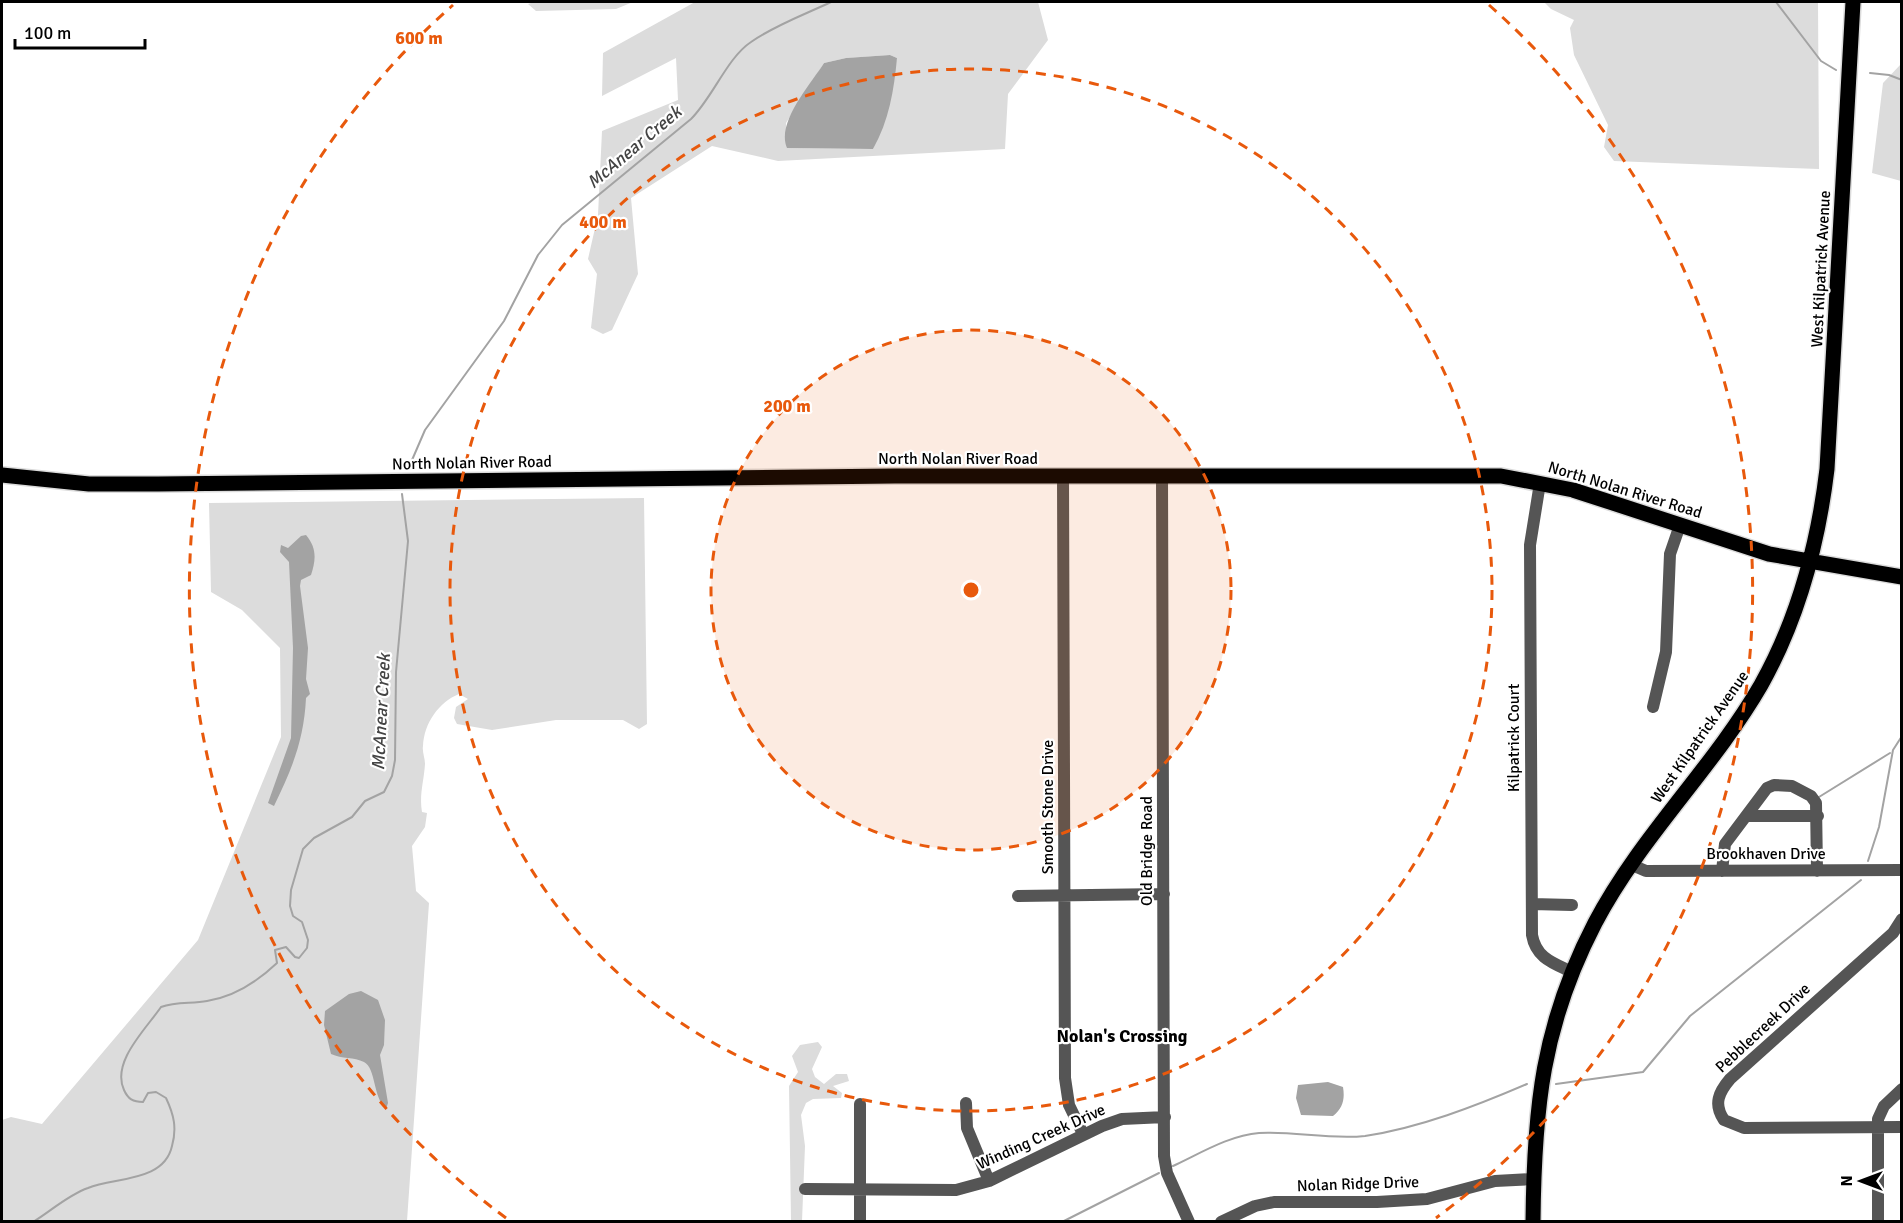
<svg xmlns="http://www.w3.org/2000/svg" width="1903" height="1223" font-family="Signika,sans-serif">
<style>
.green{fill:#dcdcdc;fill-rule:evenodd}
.water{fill:#a3a3a3}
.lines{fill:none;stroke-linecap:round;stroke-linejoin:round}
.stream{stroke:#a3a3a3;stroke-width:2}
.major-casing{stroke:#dbdbdb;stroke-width:18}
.minor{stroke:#555;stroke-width:12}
.major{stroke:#000;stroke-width:15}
.ring{fill:none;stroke:#e8590c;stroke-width:3;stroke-dasharray:10 8}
.labels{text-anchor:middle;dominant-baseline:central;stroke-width:4.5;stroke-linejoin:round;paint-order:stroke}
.street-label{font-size:16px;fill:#000;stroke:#fff}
.water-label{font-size:18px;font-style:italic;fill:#444;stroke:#fff}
.neighbourhood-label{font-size:18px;font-weight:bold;fill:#000;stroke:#fff}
.centre{fill:#e8590c;stroke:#fff;stroke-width:3}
.ring-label{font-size:18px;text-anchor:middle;font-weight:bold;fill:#e8590c;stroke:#fff;stroke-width:4.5;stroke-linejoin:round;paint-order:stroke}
</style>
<rect width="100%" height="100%" fill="#fff"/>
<path class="green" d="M534,2H633L616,9L536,11L528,4Z
M695,2H1038L1048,40L1008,94L1005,149L778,161L712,146L631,198L638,274L612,330L603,334L591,328L597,274L588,259L598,215L602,131L678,100L676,58L602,96L603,53ZM890,55L897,58L873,149L787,148L786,123L824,63L846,58Z
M1544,2H1818L1819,169L1614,161L1604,147L1608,125L1574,55L1570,28L1574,20L1551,9Z
M1901,64V181L1872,173L1883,83Z
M644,498L647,724L639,729L623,720H556L492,730L457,724L454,718L456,707L468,699L459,694C439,702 424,723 423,746C422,752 425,758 425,764C424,781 419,795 422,812L427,813L425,827L412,846L416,891L429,903L407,1221L2,1222V1120L11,1117L42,1124L198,940L281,737L280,648L242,610L211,592L209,503Z
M818,1042L822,1047L812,1069L815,1077L824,1084L836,1074H847L849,1081L833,1086L842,1093L841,1098L813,1099L806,1103L801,1115L805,1146L802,1221H791L789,1086L798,1072L792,1056L800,1045Z"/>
<path class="water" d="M890,55L897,58C894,90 889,121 873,149L787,148C776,123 810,85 824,63L846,58Z
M306,535C317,548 316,560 311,575L301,580L300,586L308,648L306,679L310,694L306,698C304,740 292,769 274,806L268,803L291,738L293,648L289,562L280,552L281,545L288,548L301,536Z
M361,991L378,1000L385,1020L384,1045L380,1055L388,1103L386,1109C373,1098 376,1068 364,1062C354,1057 342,1059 331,1054L324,1025L325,1011L349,994Z
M1328,1082L1343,1087C1345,1099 1343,1108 1333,1116L1301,1115L1296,1098L1298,1085Z"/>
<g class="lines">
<path class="stream" d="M1776,2L1821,61L1836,70
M1870,73L1889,75L1902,80
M409,467L425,430L504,321L538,255L562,225L691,119C713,97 727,58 751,42C775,25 806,14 831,2
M1819,797L1890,753
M1868,861L1879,827L1893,750L1902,736
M1556,1084L1643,1072L1690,1016L1861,880
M1173,1166C1199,1154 1230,1135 1259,1133C1294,1131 1330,1140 1365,1136C1419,1128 1476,1106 1527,1084
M33,1222C51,1211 68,1195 88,1188C116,1177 164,1182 172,1146C177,1128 174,1115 166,1098L156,1092L148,1093L143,1102C133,1102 128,1099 124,1090C111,1062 146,1029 161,1007C176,1001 192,1004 207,1001C233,997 258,981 277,963L275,950L286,947L295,957L299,958L307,948L308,940L302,922L293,916L290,906L291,890L303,849L314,838L352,817L365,801L384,792L392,776L395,760L396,672L408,541L402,494
M1062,1222L1159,1173"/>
<defs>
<path id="major" d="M2,475L89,484H158L895,476H1501L1573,490L1769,554L1902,577
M1533,1222C1534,1109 1542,1025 1595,923C1640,837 1713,768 1761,685C1798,619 1818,544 1827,469L1853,2"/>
</defs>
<use href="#major" class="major-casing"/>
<path class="minor" d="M1063,476L1065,1078L1069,1105L1083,1134
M1162,476L1164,1156L1167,1173L1189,1222
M1540,483L1530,545L1532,935C1536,958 1553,963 1572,972
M1653,707L1666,652L1670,554L1680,525
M1746,816H1818
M1632,865L1646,871L1902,870
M1722,871L1725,844L1767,788L1774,785L1792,786L1811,796L1816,803L1817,871
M1018,896L1164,894
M1532,904L1572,905
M1902,919L1893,933L1730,1079C1719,1092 1713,1104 1724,1120L1744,1128L1902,1127
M966,1103L967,1128L989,1181
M860,1104V1222
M805,1189L956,1190L989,1181L1102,1126L1122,1119L1165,1117
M1221,1222L1255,1206L1274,1202H1377L1427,1199L1495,1181L1533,1179
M1878,1222V1119L1884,1106L1902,1089"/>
<use href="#major" class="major"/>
</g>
<circle cx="971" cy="590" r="260" fill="#e8590c" fill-opacity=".12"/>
<g class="ring">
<circle cx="971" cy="590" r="260"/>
<circle cx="971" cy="590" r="521"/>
<path d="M506 1218A781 781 0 0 1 453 5M1489 5A781 781 0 0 1 1436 1218"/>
</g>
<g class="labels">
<g class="street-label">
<text transform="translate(1821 269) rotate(-87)">West Kilpatrick Avenue</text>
<text x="958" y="459">North Nolan River Road</text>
<text transform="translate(472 463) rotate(-1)">North Nolan River Road</text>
<text transform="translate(1625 490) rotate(17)">North Nolan River Road</text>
<text transform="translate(1700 737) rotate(-55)">West Kilpatrick Avenue</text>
<text transform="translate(1514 738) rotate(-90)">Kilpatrick Court</text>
<text transform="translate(1048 807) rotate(-90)">Smooth Stone Drive</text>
<text transform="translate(1147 851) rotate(-90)">Old Bridge Road</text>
<text x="1766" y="854">Brookhaven Drive</text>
<text transform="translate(1763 1028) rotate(-43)">Pebblecreek Drive</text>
<text transform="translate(1041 1137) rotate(-24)">Winding Creek Drive</text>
<text transform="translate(1358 1184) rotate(-2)">Nolan Ridge Drive</text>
</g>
<g class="water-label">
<text transform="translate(634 147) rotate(-40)">McAnear Creek</text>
<text transform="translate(381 712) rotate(-87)">McAnear Creek</text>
</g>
<g class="neighbourhood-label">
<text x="1122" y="1036">Nolan's Crossing</text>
</g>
</g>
<circle cx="971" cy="590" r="9" class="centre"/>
<g class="ring-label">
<text x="419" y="44">600 m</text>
<text x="603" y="228">400 m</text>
<text x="787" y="412">200 m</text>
</g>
<rect width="1903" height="1223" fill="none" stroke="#000000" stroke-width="6"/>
<g transform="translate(1861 1181) rotate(270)" stroke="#ffffff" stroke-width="4.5" paint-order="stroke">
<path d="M0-4.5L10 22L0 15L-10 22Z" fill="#000000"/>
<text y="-9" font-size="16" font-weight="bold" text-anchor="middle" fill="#000000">N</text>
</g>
<path d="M15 39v9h130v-9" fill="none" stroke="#000000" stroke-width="3"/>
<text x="24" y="39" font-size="18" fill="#000000" stroke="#ffffff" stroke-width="4.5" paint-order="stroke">100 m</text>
</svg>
